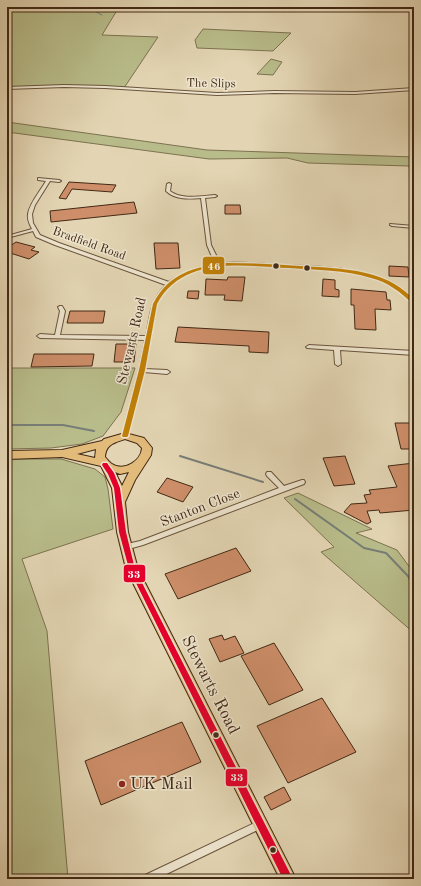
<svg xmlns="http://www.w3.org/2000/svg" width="421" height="886" font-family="'Old Standard TT',serif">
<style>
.green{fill:#b8bc8a;stroke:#7d7250}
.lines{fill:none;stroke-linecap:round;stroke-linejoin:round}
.stream-far1{stroke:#777e77;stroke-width:1}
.stream{stroke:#777e77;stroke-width:2}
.building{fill:#cd8e69;stroke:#422915}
.street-casing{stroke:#6a543c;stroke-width:2}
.primary-casing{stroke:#422915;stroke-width:2}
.street{fill:#ede4ce;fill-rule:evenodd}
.primary{fill:#e2ba7a;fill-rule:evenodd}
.bus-1-casing{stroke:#ede4ce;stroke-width:3}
.bus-2-casing{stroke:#ede4ce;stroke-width:3}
.bus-1{fill:#c18006;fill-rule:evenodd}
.bus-2{fill:#e4002b;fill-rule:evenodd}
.bus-dot{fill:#422915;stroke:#ede4ce;stroke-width:1.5}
.poi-dot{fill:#8f2418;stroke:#ede4ce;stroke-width:1.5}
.labels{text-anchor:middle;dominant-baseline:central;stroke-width:3;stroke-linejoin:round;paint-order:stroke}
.far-street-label{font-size:12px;fill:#422915;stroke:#ede4ce}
.street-label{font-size:14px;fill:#422915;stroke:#ede4ce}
.near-street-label{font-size:17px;fill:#422915;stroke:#ede4ce}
.near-poi-label{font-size:17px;fill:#422915;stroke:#ede4ce;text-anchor:start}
.line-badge{stroke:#ede4ce;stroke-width:1.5}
.badge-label{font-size:11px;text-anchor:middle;font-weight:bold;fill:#fff}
</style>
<rect width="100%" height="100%" fill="#e3d5b3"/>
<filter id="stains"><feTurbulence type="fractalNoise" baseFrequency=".005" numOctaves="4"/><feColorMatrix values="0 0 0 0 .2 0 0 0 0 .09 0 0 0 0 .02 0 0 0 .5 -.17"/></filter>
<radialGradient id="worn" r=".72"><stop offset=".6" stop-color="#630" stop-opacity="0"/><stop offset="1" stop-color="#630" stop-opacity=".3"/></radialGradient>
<path class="green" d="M7,7H119L102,35L158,37L124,88L64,86L7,88V66L10,64L7,65Z
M203,29L291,33L273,51L197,48L195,40Z
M271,59L282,62L273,75L257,74Z
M7,122L207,150L414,157V194L409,166L308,163L287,158L209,159L7,132Z
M7,368H135L121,412L103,436L82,444L51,448L7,449Z
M7,459H61L95,469L105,477L108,489L113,529L22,559L47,631L68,879H7Z
M298,493L372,529L356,533L397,550L414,573V633L321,552L334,547L284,498Z"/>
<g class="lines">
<path class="stream-far1" d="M87,7L102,15"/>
<path class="stream" d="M7,425H63L94,431
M180,456L263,482
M295,499L364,548L386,553L408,576L414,588"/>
</g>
<path class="building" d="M69,182L116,185L112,192L72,189L66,199L59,198Z
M134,202L137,213L51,222L50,211Z
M225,205H240L241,214H225Z
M16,242L35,247L31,250L39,252L29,259L7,252V248Z
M154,243H178L180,268L156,269Z
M389,266L408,267L409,277L389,276Z
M228,277H245L242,301L224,300L225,295H205L206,279L227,280Z
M323,279L335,280V289L339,290V297L322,296Z
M351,289L386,292L387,300H390L391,310L375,309L376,330L355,329L354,305H351Z
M188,291H199L198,299L187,298Z
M70,311H105L103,323H67Z
M178,327L269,332L268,353L249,352V346L175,342Z
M116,344H136L134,362H114Z
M34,354H94L92,366L31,367Z
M395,423H414V449H401Z
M345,456L355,484L334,486L323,458Z
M414,463V510L380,513L379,510L367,511L371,522L367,524L344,512L351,504L367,503L364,495L371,494L369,490L397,487L388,466Z
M167,478L193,487L183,502L157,492Z
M236,548L251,571L178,599L165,574Z
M222,635L224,640L235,636L244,653L220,662L209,639Z
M274,643L303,690L269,705L241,656Z
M322,698L356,752L288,783L257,726Z
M182,722L201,762L101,805L85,761Z
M284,787L291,800L271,810L264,797Z"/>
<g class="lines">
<defs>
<path id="street" d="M64,85L105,86L217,93L274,91L355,92L414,88V90L355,94L274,93L217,95L105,88L64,87L7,89V87Z
M38,178L59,180L61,181L59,182L50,181L35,205L32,214L33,223L40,235L59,243L169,282C182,272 199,267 215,264L207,245L201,198C189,199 175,200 166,191L167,184L169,183L171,184L170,191C181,200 201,196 215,195L217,196L215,197L205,198L211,245L220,263C240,261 261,264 281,265C317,267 356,266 389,281C399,286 406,292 414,299V303H412C400,292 388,282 371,278C345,270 317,270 290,268C244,266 183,255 157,304L145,369L167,370L170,372L167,374L144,372L128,436L127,437H123L122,436L139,370L145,340L40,338L37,336L40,334L55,335L60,311L58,307L60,306H62L65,311L60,335L146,336C150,315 150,301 166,285L55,245L36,237L33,231L7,238V236L32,229C30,225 27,220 28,214C29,204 41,190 46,181L38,180Z
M390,224L414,226V228L392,226L390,225Z
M309,345L414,351V355L340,350L341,364L338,366L335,364L334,350L307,348L306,347Z
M267,472H271L284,486L302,480H304L305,482L304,484L143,545L125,550L123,549L122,547L123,545L140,541L279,488L267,476L266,474Z
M261,820L264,821L265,824L264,827L156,879H141L143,876Z"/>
<path id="primary" d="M125,433L144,438L152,448L151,455L135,480L125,502L128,532L138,569L296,879H280L126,569L117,532L112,488L101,466L62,457L7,459V451L62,450L102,441L104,439ZM125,439L137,443L142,448C141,461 124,472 112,464C110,463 107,459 105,457C106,444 114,443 125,439ZM96,449L95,458L77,454ZM115,472L120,474L129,472L122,486Z"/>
</defs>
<use href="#street" class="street-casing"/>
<use href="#primary" class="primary-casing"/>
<use href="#street" class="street"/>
<use href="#primary" class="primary"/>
<defs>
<path id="bus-1" d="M226,263C250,263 275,264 299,266C330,268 362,268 389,281C399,286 406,292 414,299V303H412C400,292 388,282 371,278C345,270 317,270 290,268C244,266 183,255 157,304L145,370L128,436L127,437H123L122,436L139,370L153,304C169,273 194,267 226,263Z"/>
<path id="bus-2" d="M103,463H107L114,473L120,488L126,532L135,569L293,879H283L129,569L119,532L114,488L108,474L102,465Z"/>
</defs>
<use href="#bus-1" class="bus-1-casing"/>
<use href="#bus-2" class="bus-2-casing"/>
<use href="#bus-1" class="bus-1"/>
<use href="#bus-2" class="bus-2"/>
</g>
<g class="bus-dot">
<circle cx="276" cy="266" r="3.5"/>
<circle cx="307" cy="268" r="3.5"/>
<circle cx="216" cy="735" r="3.5"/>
<circle cx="273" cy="850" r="3.5"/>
</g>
<circle class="poi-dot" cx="122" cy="784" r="4"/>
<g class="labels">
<g class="far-street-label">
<text transform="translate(211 84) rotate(1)">The Slips</text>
<text transform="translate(89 244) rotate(20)">Bradfield Road</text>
</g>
<g class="street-label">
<text transform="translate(132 341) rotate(-77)">Stewarts Road</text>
<text transform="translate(200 508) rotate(-21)">Stanton Close</text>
</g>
<g class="near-street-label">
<text transform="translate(210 685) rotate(63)">Stewarts Road</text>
</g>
<g class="near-poi-label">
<text x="130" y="784">UK Mail</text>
</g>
</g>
<g class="line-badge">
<rect x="202" y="256" width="23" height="19" rx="4" fill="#c18006"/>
<rect x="123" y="564" width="23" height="19" rx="4" fill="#e4002b"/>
<rect x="225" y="768" width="23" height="19" rx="4" fill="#e4002b"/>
</g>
<g class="badge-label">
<text x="214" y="270">46</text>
<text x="134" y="578">33</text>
<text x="237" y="781">33</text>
</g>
<rect width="421" height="886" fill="none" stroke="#e3d5b3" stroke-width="24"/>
<rect x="8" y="8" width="405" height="870" fill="none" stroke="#422915" stroke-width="2"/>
<rect x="12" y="12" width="397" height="862" fill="none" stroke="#422915"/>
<rect width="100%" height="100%" filter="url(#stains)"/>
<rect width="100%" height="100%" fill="url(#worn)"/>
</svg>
